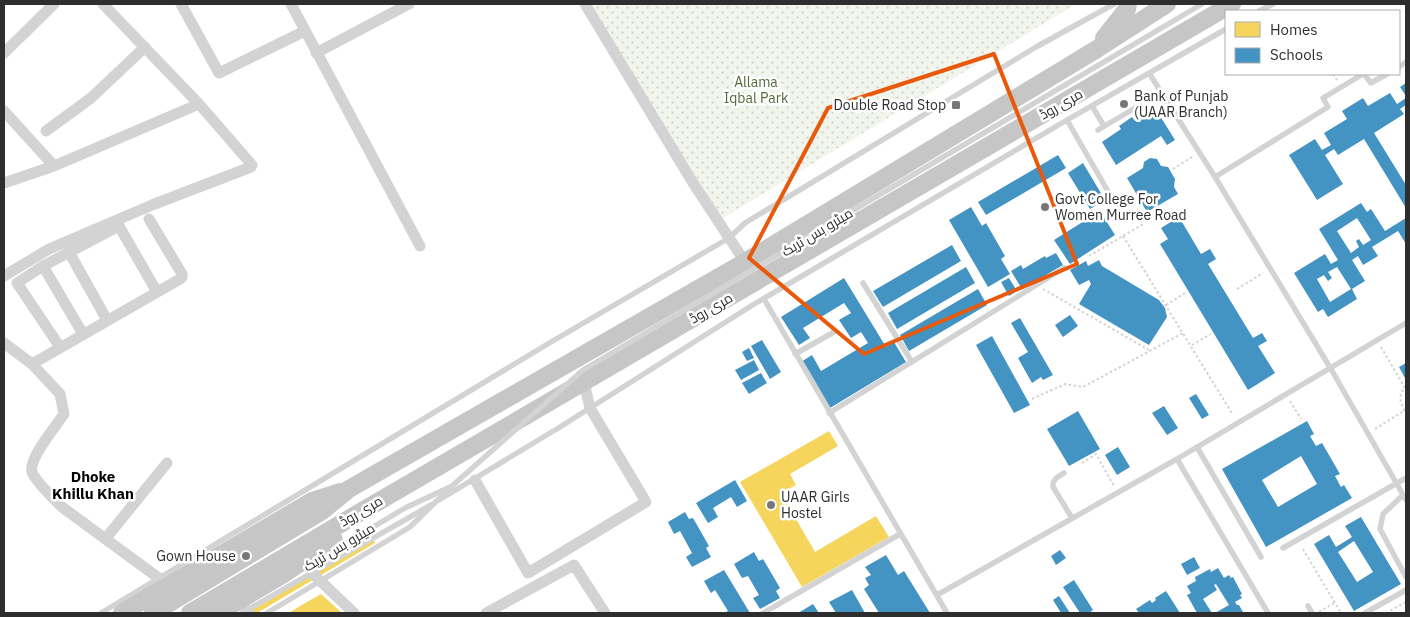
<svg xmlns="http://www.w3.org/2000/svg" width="1410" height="617" font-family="'IBM Plex Sans',Cairo,sans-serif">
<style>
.park{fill:url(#park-dots)}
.homes{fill:#f6d55c}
.schools{fill:#4393c3;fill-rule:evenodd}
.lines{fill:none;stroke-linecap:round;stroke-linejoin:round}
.path{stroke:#d3d3d3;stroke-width:2;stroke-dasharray:2.5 2.5;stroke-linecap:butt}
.service{stroke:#d3d3d3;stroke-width:5.5}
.minor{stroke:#d3d3d3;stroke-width:11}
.primary{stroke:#c6c6c6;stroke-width:18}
.service-bridge{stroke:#d3d3d3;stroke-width:5.5}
.marked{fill:none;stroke:#e8590c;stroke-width:4;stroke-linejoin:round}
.poi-dot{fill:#777;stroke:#fff;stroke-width:2}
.labels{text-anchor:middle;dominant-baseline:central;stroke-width:5;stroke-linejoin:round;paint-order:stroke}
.park-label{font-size:14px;fill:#546b3b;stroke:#fff}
.poi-label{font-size:14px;fill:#2e2e2e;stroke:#fff;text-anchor:start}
.street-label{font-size:14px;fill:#2e2e2e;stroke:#fff}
.neighbourhood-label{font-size:15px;font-weight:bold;fill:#000;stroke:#fff}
</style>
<defs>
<pattern id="park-dots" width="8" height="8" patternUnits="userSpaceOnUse" patternTransform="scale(1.25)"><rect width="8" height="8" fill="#f1f5ec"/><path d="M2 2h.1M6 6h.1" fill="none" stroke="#cfd2cb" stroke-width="1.8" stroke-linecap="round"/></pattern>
</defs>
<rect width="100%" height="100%" fill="#fff"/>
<path class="park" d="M586,4H1076L718,221Z"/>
<path class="homes" d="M829,431L838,446L790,474L796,485L781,493L815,552L876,516L889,537L802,587L740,482Z
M371,535L375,543L257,613H239Z
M321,594L342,613H289L300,606Z"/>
<path class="schools" d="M1406,83V96L1400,87Z
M1390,93L1397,104L1406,98V105L1400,109L1404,114L1374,133L1406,185V208L1364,139L1338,155L1334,149L1325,155L1343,184L1317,200L1289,155L1315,139L1322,150L1331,145L1324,133L1347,119L1342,111L1363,98L1368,106Z
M1155,108L1175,140L1167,145L1161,136L1116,165L1102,142L1121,129L1119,126L1132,117L1135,121Z
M1058,155L1066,168L986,215L978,202Z
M1150,158L1157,159L1161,166L1168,167L1175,179L1174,187L1178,194L1147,212L1127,178L1143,168L1144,162Z
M1083,163L1105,200L1090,209L1068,173Z
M1361,203L1367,212L1371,209L1385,231L1406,218V244L1398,231L1372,247L1378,256L1363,265L1358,256L1352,260L1365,281L1352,289L1357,299L1328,317L1323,309L1318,312L1294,273L1325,254L1331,264L1338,260L1319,229ZM1357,218L1371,240L1363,245L1359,239L1356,241L1359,247L1351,253L1337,231ZM1337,267L1351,289L1330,302L1317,279L1324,275L1328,281L1332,278L1328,272Z
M971,207L982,226L986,223L1005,256L1001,259L1010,274L988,287L949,220Z
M1100,211L1115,235L1070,264L1054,240Z
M1179,217L1201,254L1210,249L1216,259L1208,264L1253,338L1262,333L1267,341L1258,346L1275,373L1248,390L1160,244L1168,239L1161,228Z
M952,245L961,261L883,307L873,291Z
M1056,253L1063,265L1022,289L1011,271L1021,265L1023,269L1045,256L1046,258Z
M1099,260L1102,266L1159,300L1165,308L1167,317L1149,345L1079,304L1091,284L1089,280L1079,285L1070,270L1086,261L1088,266Z
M966,267L975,283L897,329L888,313Z
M844,278L886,347L894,342L906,362L830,408L801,362L812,355L821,371L868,343L861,332L851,338L839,320L851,313L844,303L803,328L810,338L799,345L781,317Z
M1009,278L1017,291L1009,296L1001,282Z
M978,289L987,305L909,351L900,335Z
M1070,315L1078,326L1063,337L1055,325Z
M1020,318L1053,375L1043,380L1041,377L1032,383L1018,358L1028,352L1011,323Z
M992,336L1030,405L1014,413L976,345Z
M762,340L781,372L770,379L751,346Z
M749,348L754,358L747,361L742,352Z
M754,360L759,370L741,380L735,370Z
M1406,363V380L1399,367Z
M761,373L767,383L749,394L742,383Z
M1196,394L1209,415L1202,419L1189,398Z
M1164,406L1178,428L1167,435L1152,413Z
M1078,411L1100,449L1069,466L1047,429Z
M1307,421L1314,434L1310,436L1316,446L1322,443L1340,474L1335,476L1341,487L1344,485L1352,498L1266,547L1222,469ZM1301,456L1317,484L1278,507L1262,480Z
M1118,447L1130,467L1117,475L1105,455Z
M735,480L747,501L737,507L731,497L713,508L718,517L708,523L696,503Z
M685,512L689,519L693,518L709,546L706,548L711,557L692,567L686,557L692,553L680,531L674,534L668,522Z
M1361,517L1401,584L1354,611L1314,544L1329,535L1336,547L1352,537L1345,526ZM1354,541L1373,572L1357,582L1338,552Z
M1060,550L1066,558L1056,565L1051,556Z
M754,552L759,561L763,559L780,588L776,591L780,598L760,609L753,598L759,595L748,576L742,578L734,564Z
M886,555L898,575L904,571L930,613H879L864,589L869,585L865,578L871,575L865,567Z
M1194,557L1200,568L1187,575L1181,564Z
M1218,568L1224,578L1229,575L1231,578L1233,577L1242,594L1240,595L1242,598L1235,602L1237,605H1239L1243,612L1240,613H1215L1229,605L1216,584L1214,585L1217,590L1203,599L1212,613H1197L1187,595L1191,593L1187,586L1196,581L1195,577L1210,569L1211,572Z
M724,570L750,613H724L728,611L715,590L711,593L704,581Z
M1074,580L1093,610L1089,613H1080L1063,587Z
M852,590L865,613H836L829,602Z
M1166,591L1180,613H1139L1136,609L1150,600L1152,603L1156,600L1155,598Z
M1059,596L1070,613H1061L1053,600Z
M813,604L819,613H798Z"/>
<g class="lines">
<path class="path" d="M1333,74L1337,80
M1173,169L1192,157
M1123,236L1233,415
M1089,256L1145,223
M1043,289L1149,350
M1237,289L1263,273
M1166,305L1185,293
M1192,345L1211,334
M1381,347L1405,388C1397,396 1401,405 1406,413
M1032,399L1065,384L1083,387L1183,333
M1290,401L1301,419
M1375,429L1404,411
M1082,463L1096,454L1114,486
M1303,549L1341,613
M1319,612L1334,603
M1386,613L1406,602"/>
<path class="service" d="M1259,11L1273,4
M1399,67L1406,62
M1149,73L1215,177L1331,369L1406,500
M1364,74L1371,83L1387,74
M1092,106L1104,126
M1067,120L1110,195
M1098,130L1140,105
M1215,177L1328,107L1323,98L1363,74
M863,283L912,362
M764,299L947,613
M795,354L834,332
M829,413L1064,268
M1197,447L1261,557
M1177,459L1406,323
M1064,473C1058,477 1052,479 1053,487L1072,518
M1403,495L1383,514L1380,529L1406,577
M439,500L560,427L751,306L1067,120L1226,29
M1283,548L1406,478
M333,551L405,508L450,487
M937,595L1177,459L1268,613
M1308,606L1312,613
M101,613L551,342L729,238L745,223L1036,47L1114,4
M242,613L431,505
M763,613L900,534
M1365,613L1406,590"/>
<path class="minor" d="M181,4L219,73L305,31
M291,4L420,246
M585,4L693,183L745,262
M4,53L54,4
M316,53L409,4
M4,111L54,166
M46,131L91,98L145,47
M4,183L54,166L199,104
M69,252L107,320
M43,266L83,334
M4,276L49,249L152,205L251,167L252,165L199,104L103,4
M4,343L32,364L180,279L182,277V274L149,219
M60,347L17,283L43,266L119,226L157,292
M32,364L60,394L64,414C56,426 28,459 32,472C35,481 55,500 62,507L160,579
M475,480L528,573L646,502L590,408L584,382
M106,538L167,463
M312,573L354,613
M247,610L249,613
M486,613L574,565L605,613"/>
<path class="primary" d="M1104,38L1127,9L1128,4
M122,613L312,501L340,492
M153,613L322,511L349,489L745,262L1097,49L1167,4
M190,613L369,507L1232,4
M218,613L282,575L334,540"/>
<path class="service-bridge" d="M267,613L410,527L452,486L583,370L1202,4"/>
</g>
<path class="marked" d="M994,54L1077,264L864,354L749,258L828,108Z"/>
<g class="poi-dot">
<circle cx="1124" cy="104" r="5"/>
<rect x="951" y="100" width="10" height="10" rx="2.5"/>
<circle cx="1045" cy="207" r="5"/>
<circle cx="771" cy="505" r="5"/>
<circle cx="246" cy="556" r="5"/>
</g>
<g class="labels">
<g class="park-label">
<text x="756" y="82">Allama<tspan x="756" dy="16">Iqbal Park</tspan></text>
</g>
<g class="poi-label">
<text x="1134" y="96">Bank of Punjab<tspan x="1134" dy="16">(UAAR Branch)</tspan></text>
<text x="946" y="105" text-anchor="end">Double Road Stop</text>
<text x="1055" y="199">Govt College For<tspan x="1055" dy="16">Women Murree Road</tspan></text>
<text x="781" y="497">UAAR Girls<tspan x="781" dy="16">Hostel</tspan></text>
<text x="236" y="556" text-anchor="end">Gown House</text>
</g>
<g class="street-label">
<text transform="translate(1061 104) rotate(-30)">مری روڈ</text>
<text transform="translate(817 232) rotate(-31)">میٹرو بس ٹریک</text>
<text transform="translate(711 308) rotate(-30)">مری روڈ</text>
<text transform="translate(361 511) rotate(-30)">مری روڈ</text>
<text transform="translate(339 547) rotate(-31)">میٹرو بس ٹریک</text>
</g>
<g class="neighbourhood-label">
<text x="93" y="476">Dhoke<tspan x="93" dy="17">Khillu Khan</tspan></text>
</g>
</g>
<rect width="1410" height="617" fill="none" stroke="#2e2e2e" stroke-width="10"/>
<rect x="1225" y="10" width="175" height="65" fill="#ffffff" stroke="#ababab"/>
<rect x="1235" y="22" width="25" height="15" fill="#f6d55c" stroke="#ababab"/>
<text x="1270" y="35" font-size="15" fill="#2e2e2e">Homes</text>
<rect x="1235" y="48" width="25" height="15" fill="#4393c3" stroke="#ababab"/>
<text x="1270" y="60" font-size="15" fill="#2e2e2e">Schools</text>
</svg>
